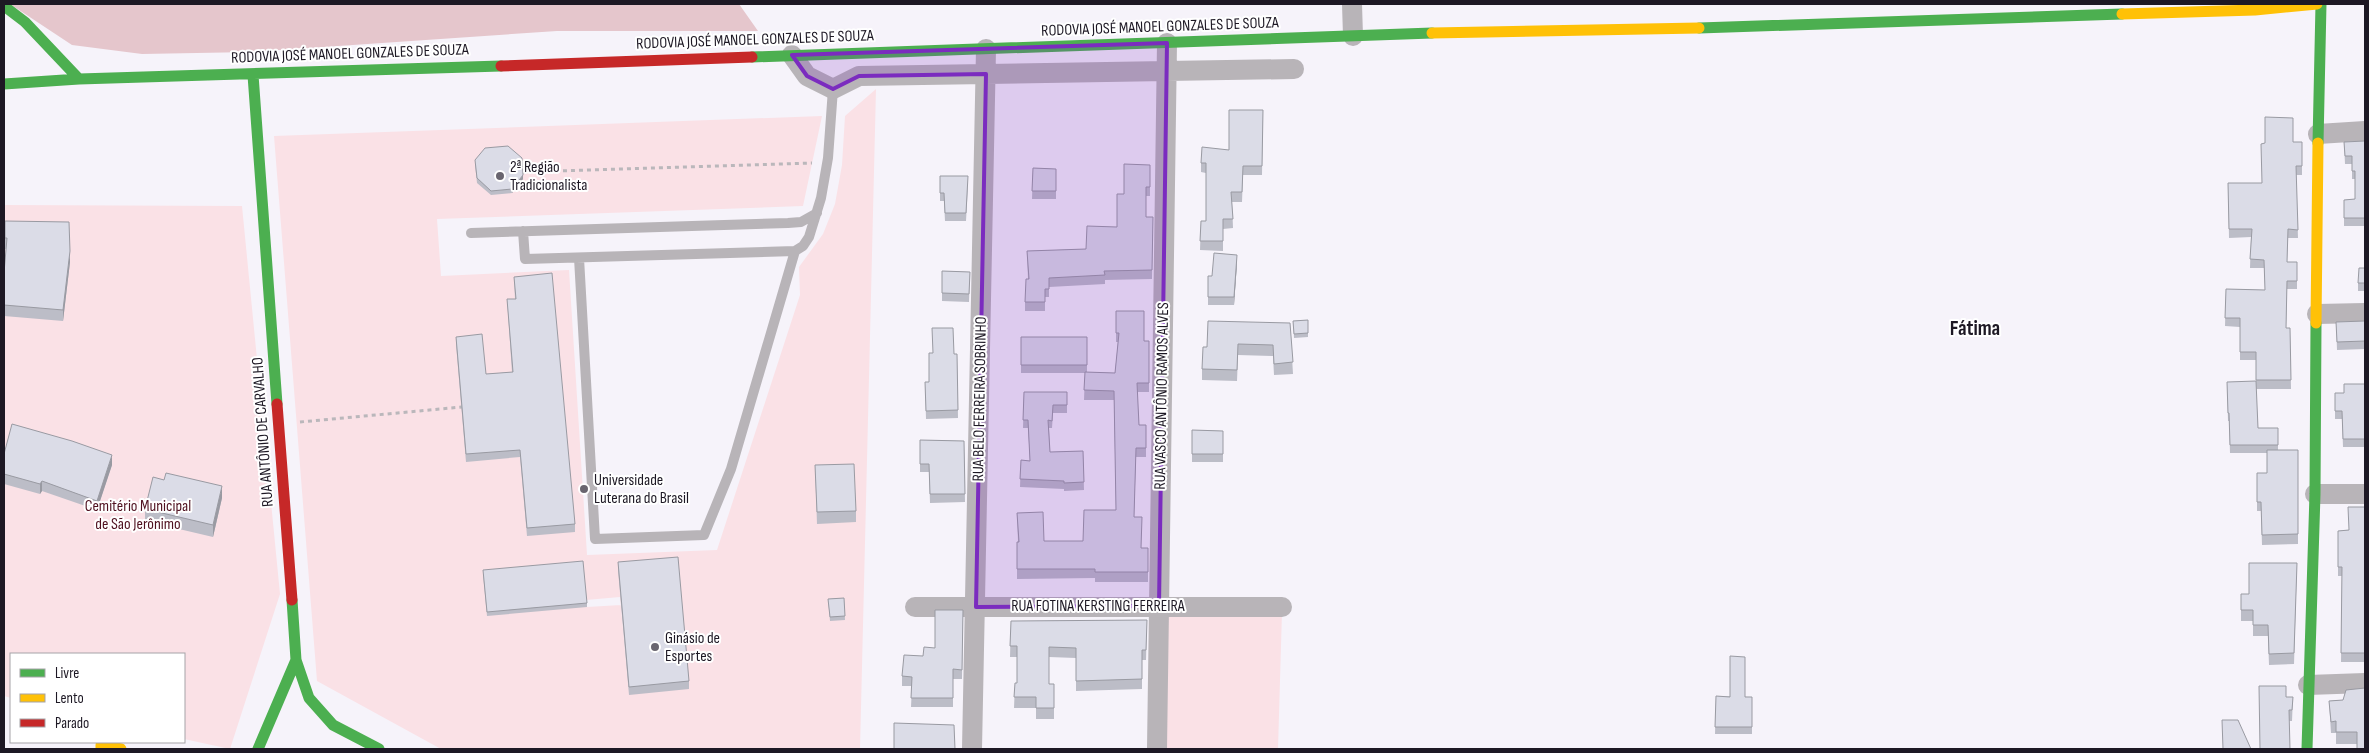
<svg xmlns="http://www.w3.org/2000/svg" width="2369" height="753" font-family="'Sofia Sans Condensed',sans-serif">
<style>
.green{fill:#fae1e6;fill-rule:evenodd}
.forest{fill:#e5c6cc}
.lines{fill:none;stroke-linecap:round;stroke-linejoin:round}
.path{stroke:#bab7bb;stroke-width:3;stroke-dasharray:4 4;stroke-linecap:butt}
.lane{stroke:#b8b4b8;stroke-width:10}
.street{stroke:#b8b4b8;stroke-width:20}
.fast{stroke:#4caf50;stroke-width:11}
.slow{stroke:#ffc107;stroke-width:11}
.jam{stroke:#c62828;stroke-width:11}
.wall{fill:#bcbdc7}
.shaded-wall{fill:#999aa2}
.building{fill:#dbdce7;stroke:#999aa2}
.marked{fill:#7b2cbf;fill-opacity:0.2;stroke:#7b2cbf;stroke-width:4;stroke-linejoin:round}
.poi-dot{fill:#69656f;stroke:#fff;stroke-width:2}
.labels{text-anchor:middle;dominant-baseline:central;stroke-width:4;stroke-linejoin:round;paint-order:stroke}
.street-label{font-size:16px;fill:#1d1824;stroke:#fff}
.poi-label{font-size:16px;fill:#1d1824;stroke:#fff;text-anchor:start}
.park-label{font-size:16px;fill:#4f101f;stroke:#fff}
.district-label{font-size:21px;font-weight:bold;fill:#1d1824;stroke:#fff}
</style>
<rect width="100%" height="100%" fill="#f6f3fa"/>
<path class="green" d="M876,89L860,749H441L317,681L274,136L822,116L803,206L437,219L441,276L569,270L587,555L717,550L800,295L799,267L823,234L835,204L842,165L845,116ZM620,597L629,694L621,605L587,607L586,600Z
M4,205L242,206L280,594L230,749L184,739V654H11V698L4,696Z
M1165,612H1282L1278,749H1161Z"/>
<path class="forest" d="M10,4H739L758,31H557L251,52L142,54L72,45Z"/>
<g class="lines">
<path class="path" d="M523,172L812,163
M300,422L462,407"/>
<path class="lane" d="M523,231L525,259L795,251L803,246L809,237L821,198L828,158L833,89
M471,233L788,223L801,222L817,213
M579,258L595,539L704,535L731,469L795,251"/>
<path class="street" d="M1352,4L1353,36
M792,55L807,76L833,89L859,76L1294,69
M2318,134L2365,131
M2317,314L2365,313
M2315,494H2365
M915,607H1282
M2308,685L2365,683
M972,749L986,49
M1157,749L1167,43"/>
<path class="fast" d="M4,6L25,22L79,79
M1699,28L2122,14
M752,57L1432,33
M253,75L277,404
M4,84L79,79L501,66
M2318,143L2321,4
M292,600L296,660L309,698L333,725L379,749
M258,749L296,660
M2307,749L2315,494L2316,323"/>
<path class="slow" d="M2122,14L2255,10L2317,4
M1432,33L1699,28
M2316,323L2318,143
M101,749V745L121,749"/>
<path class="jam" d="M501,66L752,57
M277,404L292,600"/>
</g>
<path class="wall" d="M1263,110L1262,175H1243L1242,202H1232L1233,228L1223,229V251L1200,250L1201,221H1206V173L1201,172V163L1229,150Z
M2365,141V226H2344V200L2355,199V179H2352V164H2345L2344,142Z
M2293,142H2302V175H2296L2298,238H2288L2287,262H2297V289H2287L2286,328H2290L2291,389H2256L2258,428L2278,445V450H2298V544L2262,545L2261,511H2257V473H2267V453H2230L2229,421H2228L2227,382L2256,388V360H2240V327L2225,326L2226,289L2265,290L2264,268H2250L2251,237L2229,238L2228,183H2262Z
M475,164L523,179L512,193L491,195L477,183Z
M1150,165V196H1146V217H1153L1152,279L1105,280V284L1049,287V297H1045V311H1025V302L1028,279L1027,251L1086,249L1117,227L1124,194Z
M1033,168L1056,169V199H1032Z
M940,176L968,184L966,221H945L944,201H940Z
M5,221L70,262L63,321L4,316V273L6,249H5Z
M1237,263L1234,305H1208V276H1212Z
M2365,268V291H2358V283Z
M942,271L970,272L969,302L942,301Z
M514,277L575,524V532L527,536L520,457L466,462L456,344V337L486,374L512,372L507,299H515Z
M1116,311L1144,341H1149V392H1137L1139,425H1146V457H1136L1134,517L1141,548H1148V582H1095V578L1017,579V542H1018L1017,513L1044,541H1083L1116,510L1114,400H1084L1085,373H1021V337H1087V372L1115,373L1118,342H1116Z
M1308,320V337L1294,338L1293,321Z
M2365,321V349L2337,350L2336,322Z
M1290,323L1293,374L1274,375L1273,356L1238,355L1237,381L1202,380V369L1207,347Z
M954,354H957L958,418L926,419L925,382H929Z
M2365,384V447H2343L2342,419H2335V393H2344Z
M1024,392H1067V413H1053L1052,428H1049L1050,452L1083,451L1084,490L1064,491V489L1020,487L1021,460L1030,461L1028,428H1023Z
M1192,430L1223,431V462H1192Z
M920,440L964,441L965,502L930,503L929,472H920Z
M4,454L112,465L97,510L42,491L40,494L4,484Z
M815,465L856,511V522L817,524Z
M222,498L213,537L145,521V509Z
M2365,507V662H2341L2342,576H2338V531L2349,530Z
M618,562L689,681V689L629,695L618,570Z
M2297,563L2294,664L2269,665L2268,636H2253V621H2241V594H2249Z
M483,574L587,603V607L487,616Z
M844,598L845,620L830,621L828,599Z
M963,610L962,679H953V707H911L912,686H902V676L923,656L935,648Z
M1147,620L1146,660H1142V689L1076,691V658L1049,657V684H1054V719H1036V708H1014L1015,683H1017V657H1010L1011,621Z
M2365,688L2357,744H2336V733H2331L2329,701L2343,700Z
M1716,696L1752,697V734H1715Z
M2286,697H2293L2292,721H2289Z"/>
<path class="shaded-wall" d="M523,175V179L512,193V189Z
M70,251V262L63,321V310Z
M1237,255V263L1234,305V297Z
M112,455V465L97,510V501Z
M42,481V491L40,494V484Z
M222,486V498L213,537V525Z"/>
<path class="building" d="M1229,110H1263L1262,166H1243L1242,192H1231L1233,219H1223V241H1200L1201,221H1206V163H1201L1202,147L1229,150Z
M2265,117L2293,118V142H2302V166H2296L2298,230L2288,229L2287,262H2297V281H2287L2286,328H2290L2291,380H2256V352H2240V318H2225L2226,289L2265,290L2264,260L2250,259L2252,229H2229L2228,183H2262L2261,144L2265,143Z
M2365,141V218H2344V200L2355,199V171H2352V156H2345L2344,142Z
M508,146L522,158L523,175L512,189L491,191L477,178L475,160L485,148Z
M1124,164L1150,165V187H1146V217H1153L1152,270L1104,271L1105,275L1049,278V289H1045V302H1025L1026,279H1029L1027,251L1086,249L1087,226L1117,227V194H1124Z
M1033,168L1056,169V191H1032Z
M940,176H968L966,213H945L944,193H940Z
M5,221L69,222L70,251L63,310L4,305V273L7,238H5Z
M1214,253L1237,255L1234,297H1208V276H1212Z
M2359,268H2365V283H2358Z
M942,271L970,272L969,294L942,293Z
M552,273L575,524L527,528L520,450L466,454L456,337L482,334L486,374L513,372L507,299H516L514,277Z
M1116,311H1144V341H1149V383H1137L1139,425H1146V448H1136L1134,517H1142L1141,548H1148V572H1095V569H1017V542H1019L1017,513L1043,512L1044,541H1083L1084,510H1116L1114,391L1084,390L1085,372L1115,373L1119,333H1116Z
M1308,320V333L1294,334L1293,321Z
M1208,321L1290,323L1293,362L1274,364L1273,345L1238,344L1237,370L1202,369L1203,347H1207Z
M2365,321V341L2337,342L2336,322Z
M932,328H953L954,354H957L958,410L926,411L925,382H929V353H933Z
M1021,337H1087V365H1021Z
M2256,381L2258,428H2278V445H2230L2229,413H2228L2227,382Z
M2344,384H2365V439H2343L2342,411H2335V393H2344Z
M1024,392H1067V405H1053L1052,421L1048,420L1050,452L1083,451L1084,482L1064,483V481L1020,479L1021,460L1030,461L1028,420H1023Z
M12,424L72,441L112,455L97,501L42,481L40,484L4,474V454Z
M1192,430L1223,431V454H1192Z
M920,440L964,441L965,494H930L929,464H920Z
M2267,450H2298V534L2262,535L2261,502H2257V473H2267Z
M854,464L856,511L817,512L815,465Z
M166,473L222,486L213,525L145,509L153,477L164,480Z
M2348,507H2365V653H2341L2342,567H2338V531L2349,530Z
M678,557L689,681L629,687L618,562Z
M583,561L587,603L487,612L483,570Z
M2249,563H2297L2294,653L2269,654L2268,625H2253V610H2241V594H2249Z
M844,598L845,616L830,617L828,599Z
M935,610H963L962,670L953,669V698H911L912,677L902,676L904,655L923,656L924,647L935,648Z
M1147,620L1146,650H1142V679L1076,681V648L1049,647V684H1054V708H1036V697H1014L1015,683H1017V646H1010L1011,621Z
M1730,656L1745,657V697H1752V727H1715L1716,696L1730,697Z
M2259,686H2286V697H2293L2292,710H2289L2290,749H2260Z
M2365,688V749H2357V732H2336V721L2331,722L2329,701L2343,700L2346,690Z
M2222,720H2238L2251,749H2223Z
M894,723L954,725L955,749H894Z"/>
<path class="marked" d="M1167,43L1159,606L976,607L986,74L859,76L833,89L807,76L792,55Z"/>
<g class="poi-dot">
<circle cx="500" cy="176" r="5"/>
<circle cx="584" cy="489" r="5"/>
<circle cx="655" cy="647" r="5"/>
</g>
<g class="labels">
<g class="street-label">
<text transform="translate(1160 27) rotate(-2)">RODOVIA JOSÉ MANOEL GONZALES DE SOUZA</text>
<text transform="translate(755 40) rotate(-2)">RODOVIA JOSÉ MANOEL GONZALES DE SOUZA</text>
<text transform="translate(350 54) rotate(-2)">RODOVIA JOSÉ MANOEL GONZALES DE SOUZA</text>
<text transform="translate(1162 396) rotate(-89)">RUA VASCO ANTÔNIO RAMOS ALVES</text>
<text transform="translate(980 399) rotate(-89)">RUA BELO FERREIRA SOBRINHO</text>
<text transform="translate(263 432) rotate(-94)">RUA ANTÔNIO DE CARVALHO</text>
<text x="1098" y="606">RUA FOTINA KERSTING FERREIRA</text>
</g>
<g class="poi-label">
<text x="510" y="167">2ª Região<tspan x="510" dy="18">Tradicionalista</tspan></text>
<text x="594" y="480">Universidade<tspan x="594" dy="18">Luterana do Brasil</tspan></text>
<text x="665" y="638">Ginásio de<tspan x="665" dy="18">Esportes</tspan></text>
</g>
<g class="park-label">
<text x="138" y="506">Cemitério Municipal<tspan x="138" dy="18">de São Jerônimo</tspan></text>
</g>
<g class="district-label">
<text x="1975" y="328">Fátima</text>
</g>
</g>
<rect width="2369" height="753" fill="none" stroke="#1d1824" stroke-width="10"/>
<rect x="10" y="653" width="175" height="90" fill="#ffffff" stroke="#a5a3a7"/>
<rect x="20" y="669" width="25" height="8" fill="#4caf50" stroke="#a5a3a7"/>
<text x="55" y="678" font-size="15" fill="#1d1824">Livre</text>
<rect x="20" y="694" width="25" height="8" fill="#ffc107" stroke="#a5a3a7"/>
<text x="55" y="703" font-size="15" fill="#1d1824">Lento</text>
<rect x="20" y="719" width="25" height="8" fill="#c62828" stroke="#a5a3a7"/>
<text x="55" y="728" font-size="15" fill="#1d1824">Parado</text>
</svg>
